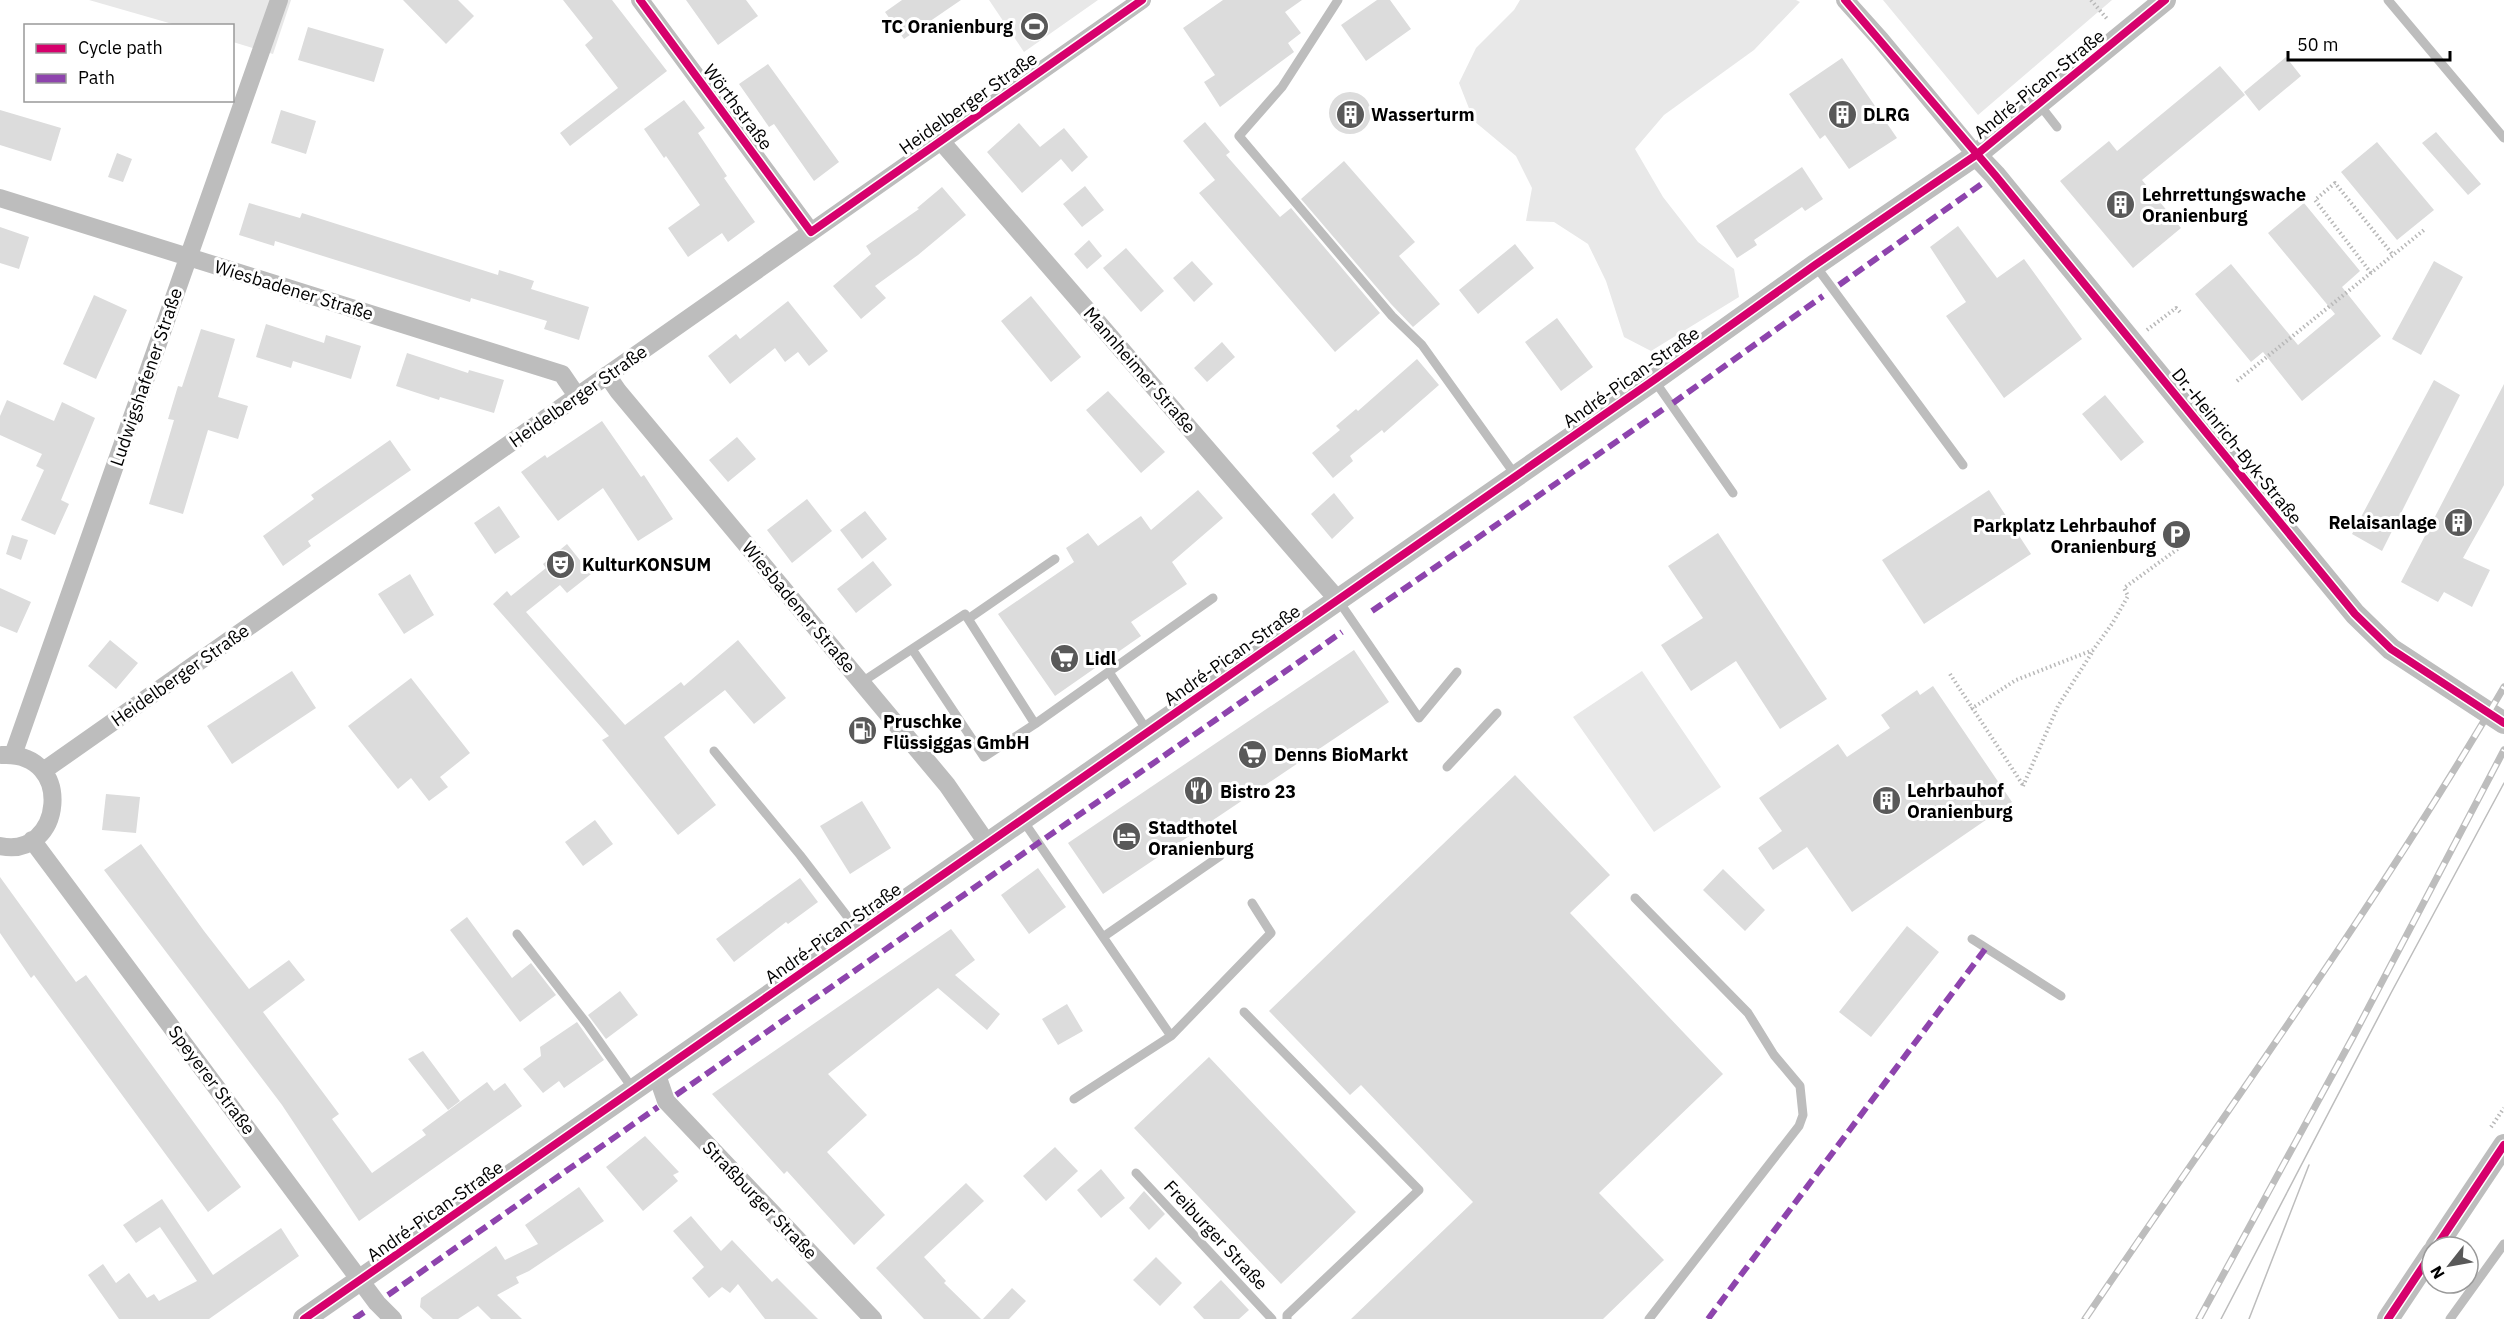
<svg xmlns="http://www.w3.org/2000/svg" width="2504" height="1319" font-family="'IBM Plex Sans',sans-serif">
<style>
.green{fill:#e8e8e8}
.building{fill:#dcdcdc}
.lines{fill:none;stroke-linecap:round;stroke-linejoin:round}
.path{stroke:#b8b8b8;stroke-width:4;stroke-dasharray:1.5 3;stroke-linecap:butt}
.service{stroke:#bdbdbd;stroke-width:9}
.minor{stroke:#bdbdbd;stroke-width:18}
.tertiary{stroke:#bdbdbd;stroke-width:22}
.tram{stroke:#bdbdbd;stroke-width:1.5}
.rail-casing{stroke:#bdbdbd;stroke-width:7}
.rail{stroke:#fff;stroke-width:4.5;stroke-dasharray:14;stroke-linecap:butt}
.quiet{stroke:#8e44ad;stroke-width:6;stroke-dasharray:12 6;stroke-linecap:butt}
.cycleway-casing{stroke:#fff;stroke-width:11}
.cycleway{stroke:#d6006c;stroke-width:8}
.labels{text-anchor:middle;dominant-baseline:central;stroke-width:6;stroke-linejoin:round;paint-order:stroke}
.poi-label{font-size:18px;font-weight:bold;fill:#000;stroke:#fff;text-anchor:start}
.street-label{font-size:18px;fill:#000;stroke:#fff}
</style>
<rect width="100%" height="100%" fill="#fff"/>
<path class="green" d="M89,0H291L273,54L233,42L232,26L176,25Z
M989,0H1098L1024,52Z
M1520,0H1796L1800,2L1754,50L1664,115L1635,149L1663,197L1698,242L1734,269L1739,297L1651,351L1624,337L1606,281L1588,244L1554,222L1526,221L1532,188L1516,156L1474,121L1459,83L1476,48L1514,10Z
M1883,0H2112L1978,115Z
M1642,671L1721,787L1654,832L1573,717Z"/>
<path class="building" d="M403,0H458L474,16L446,44Z
M563,0H612L667,71L570,146L560,133L618,88L585,45L593,38Z
M686,0H746L758,16L718,45Z
M902,0H961L904,39L885,12Z
M1223,0H1302L1285,12L1301,33L1288,43L1294,52L1220,107L1204,82L1215,75L1183,28Z
M1377,0H1390L1411,29L1366,61L1341,25Z
M308,27L384,49L374,82L298,60Z
M2286,57L2301,76L2259,111L2244,92Z
M1842,58L1897,138L1849,169L1825,135L1820,139L1789,94Z
M768,64L839,162L814,181L774,124L769,127L739,84Z
M2220,66L2245,95L2142,180L2181,228L2133,268L2060,181L2109,141L2117,151Z
M1329 113a21 21 0 1 1 42 0a21 21 0 1 1-42 0Z
M684,100L705,128L698,133L727,176L724,178L755,222L728,242L722,233L688,257L668,228L700,205L666,156L664,158L644,129Z
M0,110L61,128L51,161L0,145Z
M281,110L316,121L306,154L271,143Z
M1205,122L1230,152L1226,155L1280,217L1291,208L1380,313L1335,352L1199,193L1215,180L1183,141Z
M1019,123L1040,147L1064,128L1088,157L1072,172L1061,159L1022,193L987,152Z
M2436,132L2481,184L2468,195L2422,143Z
M2377,142L2434,210L2397,240L2341,172Z
M117,153L132,159L123,182L108,177Z
M1344,161L1415,242L1399,256L1440,304L1413,327L1391,304L1301,199Z
M1802,167L1823,199L1805,211L1802,207L1754,240L1757,245L1737,258L1716,226Z
M1085,186L1104,210L1082,227L1063,204Z
M942,187L966,215L918,255L875,286L886,298L861,319L833,286L871,254L866,246L919,209L917,208Z
M249,203L300,218L302,213L498,275L499,270L534,281L531,289L589,307L579,340L544,329L547,321L471,298L470,302L275,241L274,246L239,235Z
M2304,203L2360,271L2342,287L2381,336L2302,401L2263,352L2251,362L2195,294L2231,264L2298,345L2335,314L2268,233Z
M1958,226L1997,278L2024,259L2082,339L2004,398L1946,316L1966,302L1930,247Z
M0,227L29,237L19,269L0,263Z
M1089,240L1102,256L1087,269L1074,254Z
M1515,244L1534,268L1478,314L1459,290Z
M1126,248L1164,291L1141,312L1103,268Z
M1192,261L1213,284L1194,302L1173,278Z
M2434,261L2463,277L2421,355L2392,339Z
M94,295L127,310L96,379L63,364Z
M1031,296L1081,357L1051,382L1001,321Z
M788,301L828,351L809,366L798,352L785,362L775,348L730,384L708,356L736,334L740,339Z
M1557,318L1593,367L1561,391L1525,342Z
M266,324L324,343L326,335L361,346L351,379L293,361L291,368L256,357Z
M201,329L235,339L218,397L248,406L238,439L208,430L183,514L149,504L174,420L168,419L178,386L182,387Z
M1222,342L1235,357L1207,382L1194,368Z
M407,353L468,373L469,370L504,380L494,413L440,397L439,400L396,386Z
M1417,359L1439,385L1384,433L1382,430L1350,456L1353,461L1333,478L1312,453L1340,430L1336,426L1356,409L1358,411Z
M2434,380L2460,395L2382,551L2352,534Z
M2504,384V485L2463,558L2490,570L2472,607L2444,592L2438,602L2401,582Z
M1108,391L1165,452L1141,473L1086,410Z
M2105,395L2144,442L2121,461L2082,414Z
M7,400L54,421L62,402L95,418L61,500L69,504L55,535L21,520L44,470L36,466L42,454L0,435V416Z
M602,421L641,477L644,475L673,519L638,541L603,488L558,521L521,472L545,455L547,458Z
M737,437L756,459L728,482L709,460Z
M390,440L411,470L308,541L311,546L283,566L263,536L314,499L311,495Z
M1198,490L1223,518L1172,562L1187,584L1131,622L1141,636L1055,696L998,614L1074,562L1066,548L1088,533L1098,546L1141,516L1151,530Z
M1989,490L2031,554L1924,624L1882,560Z
M1334,493L1354,518L1332,539L1311,514Z
M807,499L832,531L792,563L767,530Z
M499,506L520,537L495,554L474,523Z
M865,511L887,539L862,559L840,530Z
M1718,533L1827,699L1780,729L1736,661L1691,691L1661,645L1703,618L1668,566Z
M12,535L28,540L21,560L6,554Z
M567,544L591,574L567,593L560,585L526,612L625,725L681,682L684,686L738,640L786,698L754,724L725,690L664,737L716,805L678,835L602,740L609,736L493,604L507,591L511,596L546,568L543,564Z
M873,561L892,585L856,613L837,589Z
M410,574L434,615L404,634L378,594Z
M0,588L31,602L17,633L0,626Z
M110,640L138,663L116,689L88,666Z
M1354,650L1389,702L1103,894L1068,843Z
M292,671L316,708L232,764L207,726Z
M411,678L470,753L440,777L448,787L429,801L411,778L398,789L348,726Z
M1933,686L2012,802L1852,912L1807,847L1773,870L1758,848L1782,831L1759,798L1838,744L1847,757L1890,728L1881,715L1917,690L1920,695Z
M1515,775L1610,875L1570,913L1723,1074L1599,1193L1664,1260L1603,1319H1351L1473,1202L1361,1085L1350,1095L1269,1011Z
M106,794L140,797L136,833L102,830Z
M862,801L891,848L850,874L820,826Z
M595,820L613,844L583,866L565,842Z
M141,844L204,931L249,989L289,960L305,980L263,1012L339,1114L332,1119L372,1173L426,1135L422,1130L487,1082L494,1091L505,1083L522,1106L359,1221L282,1105L104,870Z
M1038,868L1066,907L1029,934L1001,895Z
M1723,869L1765,910L1745,931L1703,890Z
M0,877L76,982L86,975L241,1187L208,1212L34,975L31,978L0,933Z
M800,878L818,902L788,924L786,922L734,962L716,939Z
M467,917L512,978L531,963L556,995L520,1022L450,930Z
M1907,926L1939,952L1871,1037L1839,1012Z
M951,929L975,960L955,975L1000,1014L987,1030L938,988L828,1074L867,1115L827,1152L885,1215L854,1245L787,1171L784,1174L712,1094Z
M620,991L638,1015L606,1039L588,1015Z
M1067,1004L1083,1031L1058,1045L1042,1019Z
M577,1022L604,1060L564,1088L559,1081L543,1093L523,1069L541,1056L540,1047Z
M423,1051L460,1101L448,1110L408,1059Z
M1209,1057L1356,1212L1281,1284L1134,1128Z
M645,1136L679,1172L673,1175L678,1181L643,1211L606,1167Z
M1055,1147L1078,1171L1046,1201L1023,1176Z
M1101,1169L1125,1198L1101,1218L1077,1190Z
M966,1183L984,1201L924,1257L946,1281L944,1283L981,1319H924L876,1268Z
M579,1187L604,1221L529,1271L516,1277L519,1283L497,1295L522,1319H491L478,1306L458,1319H433L420,1307L421,1298L496,1246L505,1260L538,1244L525,1225Z
M1144,1191L1165,1214L1149,1230L1129,1208Z
M162,1199L213,1275L281,1228L299,1256L209,1319H119L88,1275L103,1264L116,1283L129,1273L147,1298L154,1294L159,1301L197,1281L160,1227L136,1243L123,1225Z
M691,1216L721,1251L732,1240L772,1282L777,1278L818,1319H765L738,1284L730,1293L722,1287L709,1298L692,1278L704,1267L673,1231Z
M1156,1257L1182,1283L1160,1306L1133,1280Z
M1221,1280L1249,1310L1239,1319H1204L1193,1307Z
M1012,1288L1026,1301L1009,1319H983Z"/>
<g class="lines">
<path class="path" d="M2091,0L2108,20
M2371,273L2315,200L2335,183L2393,255
M2147,330L2176,308L2181,313
M2237,381L2424,230
M1950,674L2023,785
M1971,709L2016,680L2093,650L2112,624L2128,596L2124,588L2179,548
M2023,786L2058,706L2093,651
M2491,1127L2504,1108"/>
<path class="service" d="M1338,0L1282,87L1239,136L1392,316L1422,345L1516,476
M2388,0L2504,138
M2039,104L2057,127
M1815,265L1963,465
M1654,380L1733,493
M1338,600L1419,718L1457,672
M968,619L1055,559
M1109,672L1148,732
M862,682L965,614L1035,724L984,757L912,649
M1035,724L1213,598
M714,751L800,855L860,933
M1447,767L1497,713
M1022,819L1171,1036L1271,933L1252,903
M1635,898L1748,1013L1774,1055L1800,1086L1803,1115L1799,1126L1649,1319
M517,934L587,1024L633,1089
M1103,937L1220,856
M1972,939L2061,996
M1244,1012L1419,1190L1287,1315V1319
M1074,1099L1171,1036
M1136,1173L1272,1319
M2450,1319L2504,1244"/>
<path class="minor" d="M640,0L811,232
M1845,0L1880,39L1976,155
M940,140L1338,600
M0,198L562,374L577,396
M607,375L618,391L947,785L987,843
M13,755L279,0
M43,771L1142,0
M32,840L377,1303L393,1319
M0,846C63,860 76,751 2,755
M657,1075L666,1101L873,1319"/>
<path class="tertiary" d="M1976,155L1995,175L2355,614L2391,649L2504,723
M2436,1247L2504,1145
M304,1319L1654,380L1815,265L1976,155L2165,0
M2388,1319L2432,1253"/>
<path class="tram" d="M2221,1319L2391,993L2504,783
M2249,1319L2309,1165"/>
<defs>
<path id="rail" d="M2085,1319C2227,1110 2376,906 2504,687
M2199,1319L2353,1037L2504,750"/>
</defs>
<use href="#rail" class="rail-casing"/>
<use href="#rail" class="rail"/>
<path class="quiet" d="M1839,285L1983,183
M1673,403L1823,296
M1372,611L1665,408
M676,1095L1342,632
M388,1295L658,1107
M354,1319L369,1309
M1708,1319L1986,948"/>
<defs>
<path id="cycleway" d="M640,0L811,232L1142,0
M1845,0L1995,175L2355,614L2391,649L2504,723
M2436,1247L2504,1145
M304,1319L1654,380L1815,265L1976,155L2165,0
M2388,1319L2432,1253"/>
</defs>
<use href="#cycleway" class="cycleway-casing"/>
<use href="#cycleway" class="cycleway"/>
</g>
<defs>
<symbol id="stadium-disc" viewBox="-11 -11 22 22"><circle r="9.5" fill="#595959" stroke="#fff"/><path d="M0-5a6.5 5 0 1 0 0 10a6.5 5 0 1 0 0-10ZM-3.5-1.8h7v3.6h-7Z" fill="#fff"/></symbol>
<symbol id="building-disc" viewBox="-11 -11 22 22"><circle r="9.5" fill="#595959" stroke="#fff"/><path d="M-4-6H4V6H1V3H-1V6H-4ZM-2.5-4.3h1.7v1.8h-1.7ZM.8-4.3h1.7v1.8H.8ZM-2.5-1h1.7V.8h-1.7ZM.8-1h1.7V.8H.8Z" fill="#fff"/></symbol>
<symbol id="parking-disc" viewBox="-11 -11 22 22"><circle r="9.5" fill="#595959" stroke="#fff"/><path d="M-3.5-5.5H1a3.5 3.5 0 0 1 0 7H-1V5.5H-3.5ZM-1-3.4V-.6H.8a1.4 1.4 0 0 0 0-2.8Z" fill="#fff"/></symbol>
<symbol id="theatre-disc" viewBox="-11 -11 22 22"><circle r="9.5" fill="#595959" stroke="#fff"/><path d="M-5-5.5Q0-4 5-5.5V0Q5 5 0 6Q-5 5-5 0ZM-3.3-2.5H-1v1.5H-3.3ZM1-2.5H3.3v1.5H1ZM-2.8 1Q0 5.5 2.8 1Z" fill="#fff"/></symbol>
<symbol id="supermarket-disc" viewBox="-11 -11 22 22"><circle r="9.5" fill="#595959" stroke="#fff"/><path d="M-6-5.5h2.5l.6 2H6L4.5 2H-2.5L-4.4-4H-6ZM-1.5 3.2a1.3 1.3 0 1 0 .1 0ZM3 3.2a1.3 1.3 0 1 0 .1 0Z" fill="#fff"/></symbol>
<symbol id="fuel-disc" viewBox="-11 -11 22 22"><circle r="9.5" fill="#595959" stroke="#fff"/><path d="M-5.5-6h7V0h2V4h1.3V-2.5L3-4.5l.8-.8L6-3V5H2.5V1h-1V6h-7ZM-4.2-4.7v3.2H.2V-4.7Z" fill="#fff"/></symbol>
<symbol id="restaurant-disc" viewBox="-11 -11 22 22"><circle r="9.5" fill="#595959" stroke="#fff"/><path d="M-5-6h1v4h1v-4h1v4h1v-4h1v5L-1.5 .5V6h-2V.5L-5-1ZM5-6V6H3V1.5H1.5Q1.5-4 5-6Z" fill="#fff"/></symbol>
<symbol id="hotel-disc" viewBox="-11 -11 22 22"><circle r="9.5" fill="#595959" stroke="#fff"/><path d="M-6-4.5h1.5V1H6V5H4.5V3h-9V5H-6ZM-4 0a1.8 1.8 0 1 1 3.6 0ZM.5 0V-2.5h3Q6-2.5 6 0Z" fill="#fff"/></symbol>
</defs>
<g fill-rule="evenodd">
<use href="#stadium-disc" x="1018" y="10" width="33" height="33"/>
<use href="#building-disc" x="1334" y="98" width="33" height="33"/>
<use href="#building-disc" x="1826" y="98" width="33" height="33"/>
<use href="#building-disc" x="2104" y="188" width="33" height="33"/>
<use href="#building-disc" x="2442" y="506" width="33" height="33"/>
<use href="#parking-disc" x="2160" y="518" width="33" height="33"/>
<use href="#theatre-disc" x="544" y="548" width="33" height="33"/>
<use href="#supermarket-disc" x="1048" y="642" width="33" height="33"/>
<use href="#fuel-disc" x="846" y="714" width="33" height="33"/>
<use href="#supermarket-disc" x="1236" y="738" width="33" height="33"/>
<use href="#restaurant-disc" x="1182" y="774" width="33" height="33"/>
<use href="#building-disc" x="1870" y="784" width="33" height="33"/>
<use href="#hotel-disc" x="1110" y="820" width="33" height="33"/>
</g>
<g class="labels">
<g class="poi-label">
<text x="1013" y="26" text-anchor="end">TC Oranienburg</text>
<text x="1371" y="114">Wasserturm</text>
<text x="1863" y="114">DLRG</text>
<text x="2142" y="194">Lehrrettungswache<tspan x="2142" dy="21">Oranienburg</tspan></text>
<text x="2437" y="522" text-anchor="end">Relaisanlage</text>
<text x="2156" y="525" text-anchor="end">Parkplatz Lehrbauhof<tspan x="2156" dy="21">Oranienburg</tspan></text>
<text x="582" y="564">KulturKONSUM</text>
<text x="1085" y="658">Lidl</text>
<text x="883" y="721">Pruschke<tspan x="883" dy="21">Flüssiggas GmbH</tspan></text>
<text x="1274" y="754">Denns BioMarkt</text>
<text x="1907" y="790">Lehrbauhof<tspan x="1907" dy="21">Oranienburg</tspan></text>
<text x="1220" y="791">Bistro 23</text>
<text x="1148" y="827">Stadthotel<tspan x="1148" dy="21">Oranienburg</tspan></text>
</g>
<g class="street-label">
<text transform="translate(2039 84) rotate(-39)">André-Pican-Straße</text>
<text transform="translate(968 103) rotate(-35)">Heidelberger Straße</text>
<text transform="translate(738 107) rotate(53)">Wörthstraße</text>
<text transform="translate(294 290) rotate(17)">Wiesbadener Straße</text>
<text transform="translate(1140 370) rotate(49)">Mannheimer Straße</text>
<text transform="translate(146 377) rotate(-71)">Ludwigshafener Straße</text>
<text transform="translate(1631 377) rotate(-35)">André-Pican-Straße</text>
<text transform="translate(578 396) rotate(-35)">Heidelberger Straße</text>
<text transform="translate(2237 446) rotate(51)">Dr.-Heinrich-Byk-Straße</text>
<text transform="translate(799 607) rotate(50)">Wiesbadener Straße</text>
<text transform="translate(1232 655) rotate(-35)">André-Pican-Straße</text>
<text transform="translate(180 675) rotate(-35)">Heidelberger Straße</text>
<text transform="translate(833 933) rotate(-35)">André-Pican-Straße</text>
<text transform="translate(212 1080) rotate(53)">Speyerer Straße</text>
<text transform="translate(760 1200) rotate(46)">Straßburger Straße</text>
<text transform="translate(435 1211) rotate(-35)">André-Pican-Straße</text>
<text transform="translate(1216 1235) rotate(47)">Freiburger Straße</text>
</g>
</g>
<rect x="24" y="24" width="210" height="78" fill="#ffffff" stroke="#999999" stroke-width="1.5"/>
<rect x="36" y="44" width="30" height="9" fill="#d6006c" stroke="#999999" stroke-width="1.5"/>
<text x="78" y="54" font-size="18" fill="#000000">Cycle path</text>
<rect x="36" y="74" width="30" height="9" fill="#8e44ad" stroke="#999999" stroke-width="1.5"/>
<text x="78" y="84" font-size="18" fill="#000000">Path</text>
<g transform="translate(2450 1265) rotate(239)"><circle r="28" fill="#ffffff" stroke="#999999" stroke-width="1.5"/>
<path d="M0-4.5L10 22L0 15L-10 22Z" fill="#595959"/>
<text y="-9" font-size="16" font-weight="bold" text-anchor="middle" fill="#000000">N</text>
</g>
<path d="M2288 51v9h162v-9" fill="none" stroke="#000000" stroke-width="3"/>
<text x="2297" y="51" font-size="18" fill="#000000" stroke="#ffffff" stroke-width="4.5" paint-order="stroke">50 m</text>
</svg>
